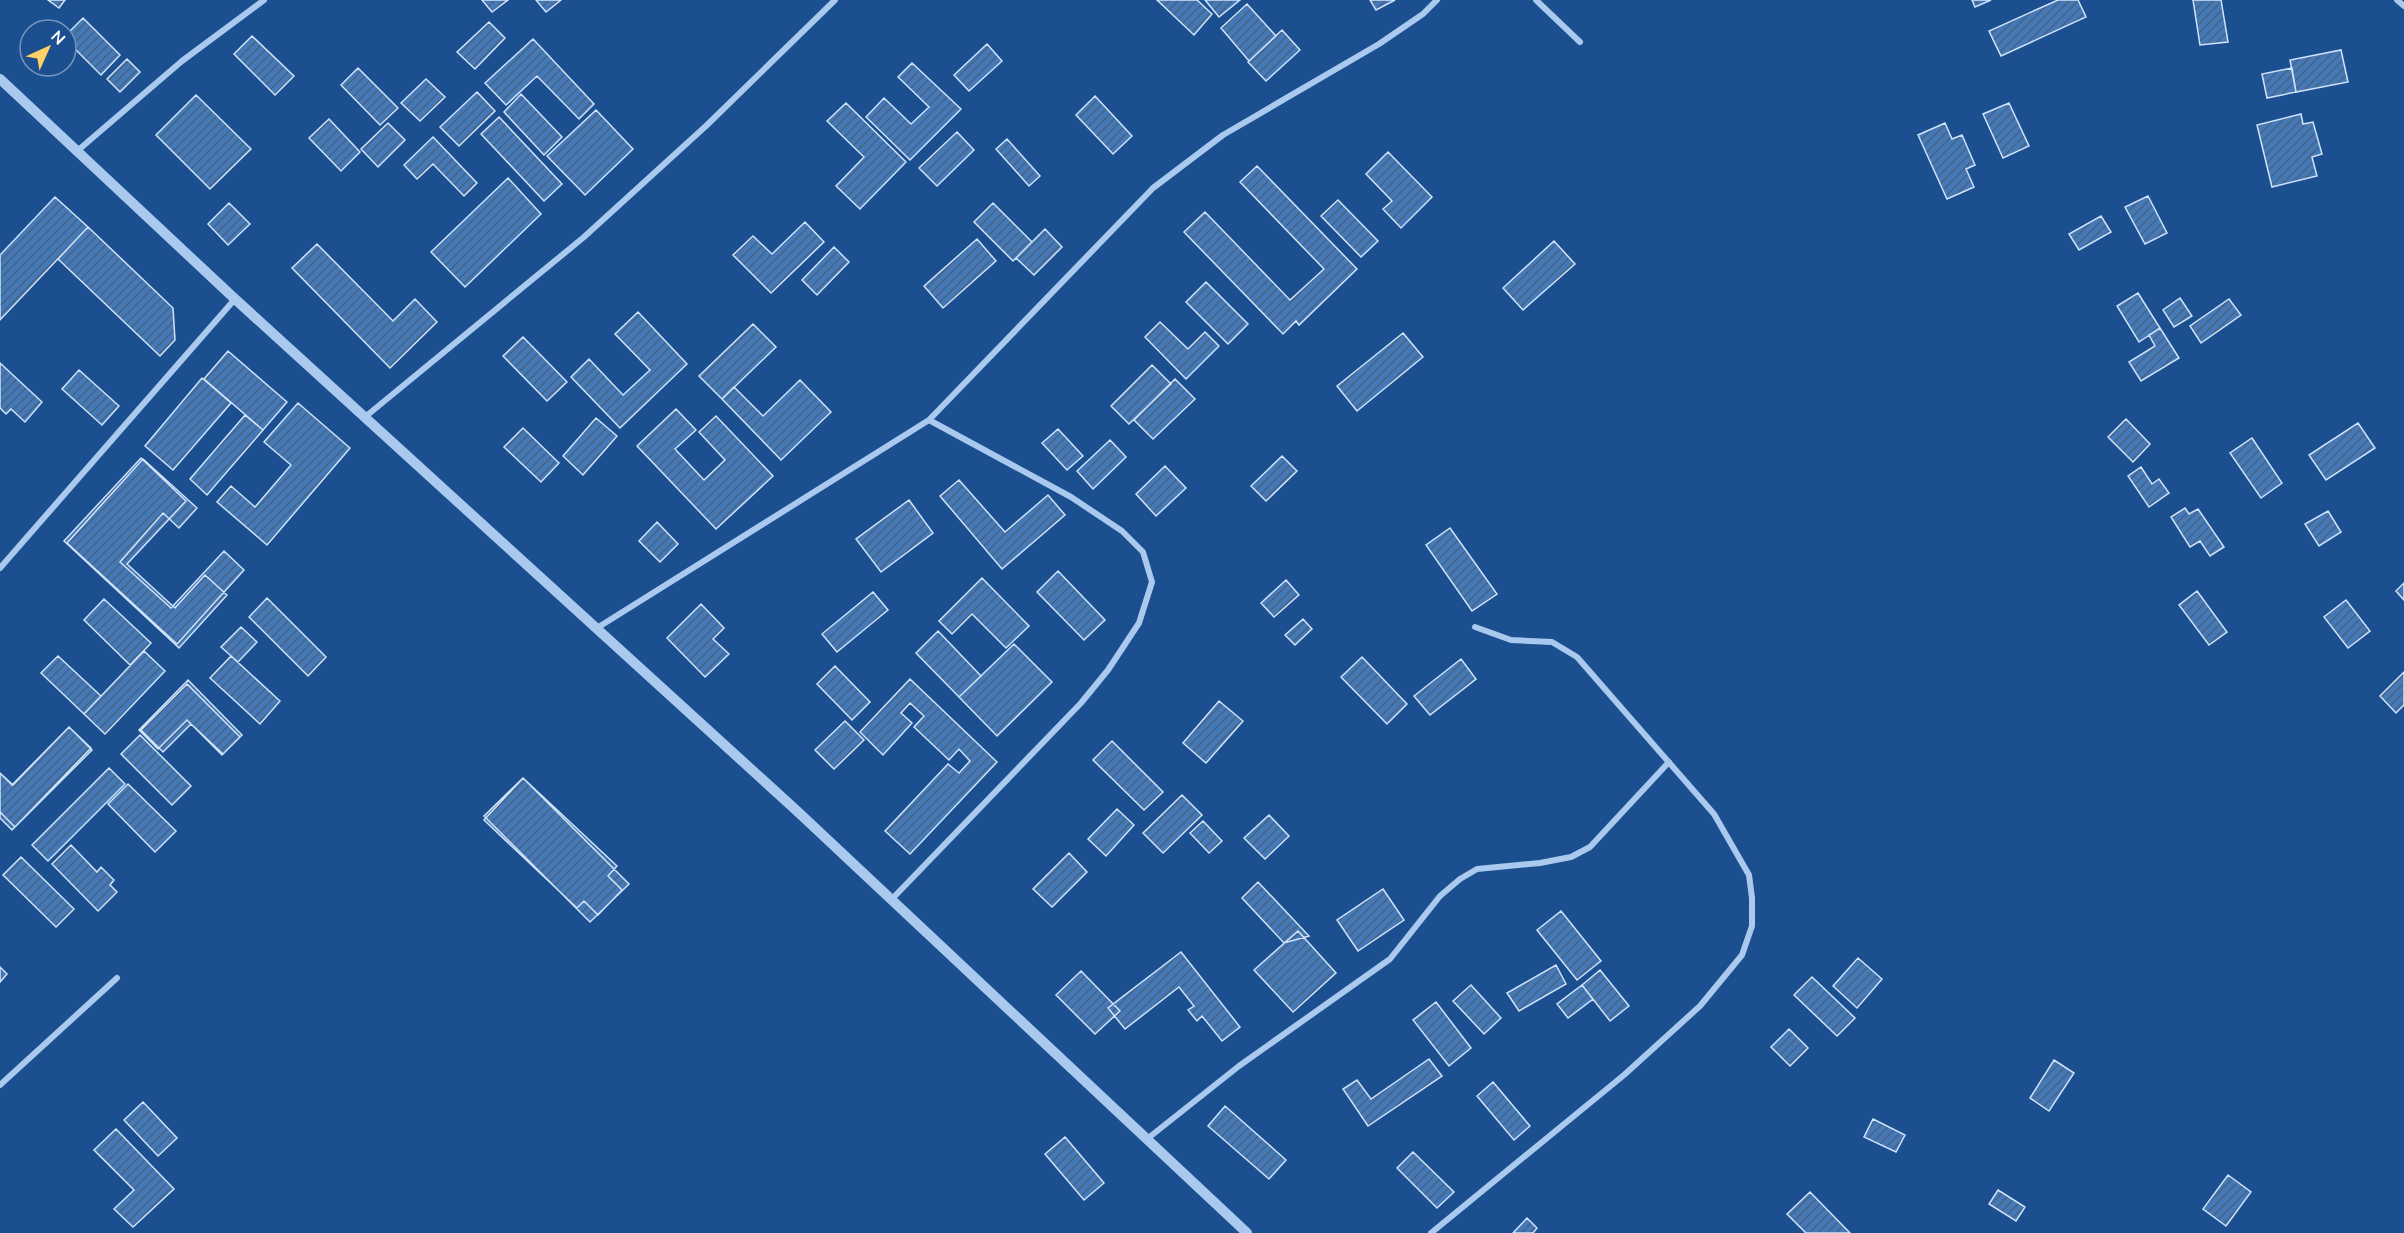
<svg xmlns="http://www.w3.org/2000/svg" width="2404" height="1233" font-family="Mulish,sans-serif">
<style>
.building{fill:url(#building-hatch);stroke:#cfe3fa;stroke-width:1.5}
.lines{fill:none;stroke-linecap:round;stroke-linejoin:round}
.minor{stroke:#a9c9ee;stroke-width:6}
.tertiary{stroke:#a9c9ee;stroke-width:10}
</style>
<defs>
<pattern id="building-hatch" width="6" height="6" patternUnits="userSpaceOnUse" patternTransform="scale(1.5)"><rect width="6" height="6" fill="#4478b7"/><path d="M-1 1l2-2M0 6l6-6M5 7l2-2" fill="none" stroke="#486282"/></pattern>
</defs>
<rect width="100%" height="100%" fill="#1b4f8f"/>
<path class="building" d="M48,0H65L59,8Z
M482,0H508L492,12Z
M536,0H561L546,12Z
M1157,0H1197L1212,14L1194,35Z
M1205,0H1240L1219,17Z
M1370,0H1395L1376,10Z
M1972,0H1991L1975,7Z
M2058,0H2078L2086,17L2001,56L1989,31Z
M2193,0H2221L2228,42L2200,45Z
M1247,4L1276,36L1249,61L1221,28Z
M83,18L120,55L101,75L66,40V35Z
M489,22L505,38L475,69L457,52Z
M1282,30L1300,50L1266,81L1248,62Z
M252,36L294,76L275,95L234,54Z
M533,39L594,104L579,119L537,76L506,105L485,83Z
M987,44L1002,61L969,91L954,75Z
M2341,50L2348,82L2296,92L2290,60Z
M127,59L140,72L120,92L107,79Z
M912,63L961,109L910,160L866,117L884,98L911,124L929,107L898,77Z
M358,68L398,108L380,125L341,85Z
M2292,68L2296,92L2267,98L2262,74Z
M426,79L445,97L420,121L401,103Z
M477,92L495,111L459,146L440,127Z
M521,94L562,137L544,155L504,112Z
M196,95L251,149L210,189L156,135Z
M1095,96L1132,136L1113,154L1076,115Z
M846,103L906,162L860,209L836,186L864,157L827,121Z
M2009,103L2029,146L2003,158L1983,114Z
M596,110L633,149L585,195L547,156Z
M2301,114L2303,124L2313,122L2322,154L2312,157L2317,176L2272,187L2257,125Z
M499,117L562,184L544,201L481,134Z
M329,119L360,152L341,171L309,138Z
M388,123L405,140L378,167L361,149Z
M1945,123L1952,139L1962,135L1975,165L1966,169L1974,187L1947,199L1918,135Z
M957,132L974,150L937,186L919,168Z
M433,137L477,183L464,196L433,164L417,179L404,165Z
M1007,139L1040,176L1029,186L996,149Z
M1388,152L1432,197L1401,228L1383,209L1392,201L1366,174Z
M1257,166L1357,269L1299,325L1296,321L1283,334L1184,232L1205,212L1290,300L1324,269L1240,182Z
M508,178L541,214L465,287L431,252Z
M2148,196L2167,233L2145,244L2125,207Z
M55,197L88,227L0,320V255Z
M1338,200L1378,241L1361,257L1321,216Z
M229,203L250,224L228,245L208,224Z
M993,203L1032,242L1013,261L974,222Z
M2101,216L2111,232L2079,250L2069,234Z
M805,222L824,242L771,293L733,255L753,236L772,254Z
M88,227L173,308L175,340L160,356L58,259Z
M1045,229L1062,247L1034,275L1016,258Z
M977,239L996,261L943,308L924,286Z
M1554,241L1575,264L1523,310L1503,288Z
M317,244L393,321L415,299L437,322L390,368L292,268Z
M834,247L849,262L817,295L802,280Z
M1206,282L1248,324L1228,344L1186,302Z
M2138,293L2160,328L2139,342L2117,306Z
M2180,298L2192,316L2174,327L2163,310Z
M2229,299L2241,315L2201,343L2190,326Z
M638,312L687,364L620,428L571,377L589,359L623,395L650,370L615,334Z
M1160,322L1188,349L1205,332L1219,346L1186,379L1145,337Z
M753,324L776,347L722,399L699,376Z
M2160,328L2179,358L2141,381L2129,362L2155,346L2149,335Z
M1403,333L1423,357L1357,411L1337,386Z
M523,337L567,382L547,401L503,356Z
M228,351L287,402L263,430L204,379Z
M0,363L42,402L25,422L11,409L6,414L0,408Z
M1152,365L1171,384L1129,424L1111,406Z
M79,370L119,406L102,425L62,389Z
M202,378L231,403L173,470L145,446Z
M1175,379L1195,399L1153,439L1134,420Z
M800,380L831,412L781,460L722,399L734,387L763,416Z
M298,403L350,448L267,545L217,502L231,486L255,507L291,465L264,442Z
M676,409L696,430L675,449L704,480L725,460L699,432L716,416L773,476L716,529L637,446Z
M245,415L263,430L207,495L190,479Z
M596,418L617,436L583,475L563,456Z
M2126,419L2150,444L2133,462L2108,437Z
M2358,423L2375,448L2326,480L2309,455Z
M523,428L559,463L541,482L504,447Z
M1058,429L1083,456L1067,470L1042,443Z
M2252,438L2282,483L2261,498L2230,453Z
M1110,440L1126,457L1093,489L1077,471Z
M1282,456L1297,471L1266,501L1251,486Z
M141,458L186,501L127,564L175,608L205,575L227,595L179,648L64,541Z
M143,459L197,508L179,528L163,513L120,562L171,608L224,551L244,570L177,644L67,543Z
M1165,466L1186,488L1156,516L1136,494Z
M2141,467L2152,484L2159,479L2169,493L2149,507L2128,476Z
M959,480L1005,532L1048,495L1065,515L1002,569L940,496Z
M909,500L933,533L881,572L856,539Z
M2185,508L2189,514L2198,509L2224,547L2210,556L2200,541L2190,547L2171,517Z
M2328,511L2341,532L2319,546L2305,524Z
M657,522L678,544L660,562L639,541Z
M1450,528L1497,594L1472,611L1426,545Z
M1058,571L1105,620L1084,640L1037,592Z
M982,578L1029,626L1006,648L972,614L952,634L939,621Z
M1286,580L1299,595L1274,617L1261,603Z
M2404,583V600L2396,591Z
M2197,591L2227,632L2209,645L2179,605Z
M873,592L888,610L837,652L822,634Z
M267,598L326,657L308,676L249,617Z
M104,599L151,643L130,665L84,620Z
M2346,600L2370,631L2348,648L2324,617Z
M701,604L724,628L713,639L729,654L705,677L667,638Z
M1303,619L1312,629L1295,645L1285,635Z
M241,627L257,642L238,662L221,647Z
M938,631L981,676L959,697L916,653Z
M1014,644L1052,682L997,736L959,697Z
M144,651L165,671L105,734L84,714Z
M58,656L101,696L84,714L41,673Z
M231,656L280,701L260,724L210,678Z
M1362,657L1407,704L1387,724L1341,677Z
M1461,659L1476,679L1430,715L1414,696Z
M835,666L870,702L852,720L817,684Z
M2404,672V705L2396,713L2380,696Z
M910,679L997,762L910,854L885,831L948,764L959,773L970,761L959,749L949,760L914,727L924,716L910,703L901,713L912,723L883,755L860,732Z
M188,680L242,735L222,755L187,720L158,749L139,730Z
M187,684L240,737L223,754L191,724L163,752L141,730Z
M1219,701L1243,721L1206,763L1183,743Z
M845,721L864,740L834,769L815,750Z
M69,727L91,748L15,827L0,812V773L13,785Z
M69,727L92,750L12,830L0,818V773L12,785Z
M140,735L191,786L172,805L121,754Z
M1112,741L1163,792L1144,810L1093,760Z
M109,768L125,784L48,861L32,845Z
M523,778L617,866L608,876L622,890L598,915L584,901L577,908L484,820Z
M523,778L629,884L590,922L484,816Z
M128,784L176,831L155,852L108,804Z
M1182,795L1202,815L1163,853L1143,833Z
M1117,809L1134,825L1106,856L1088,839Z
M1269,815L1289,836L1265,859L1244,838Z
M1203,821L1222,841L1209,853L1190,833Z
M71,845L97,872L101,867L114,880L110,885L117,892L98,911L52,864Z
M1069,853L1087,872L1052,907L1033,889Z
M21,857L74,909L56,927L3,875Z
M1258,882L1309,936L1284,943L1242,898Z
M1383,889L1404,920L1358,951L1337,920Z
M1561,911L1601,961L1577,980L1537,930Z
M1298,931L1336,973L1293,1012L1254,970Z
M1181,952L1240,1027L1222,1041L1202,1016L1197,1021L1188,1010L1194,1006L1179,987L1125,1029L1108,1008Z
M1858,958L1882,979L1857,1008L1833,986Z
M1556,965L1566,984L1519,1011L1507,993Z
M0,967L7,974L0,982Z
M1600,970L1629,1006L1610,1021L1582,985Z
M1081,971L1120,1011L1095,1034L1056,995Z
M1812,977L1855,1018L1837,1036L1794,995Z
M1471,985L1501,1018L1484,1034L1453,1001Z
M1582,985L1593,999L1568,1018L1557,1004Z
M1436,1002L1471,1048L1449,1066L1413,1020Z
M1789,1029L1808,1048L1790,1066L1771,1047Z
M1429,1059L1442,1076L1368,1126L1343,1089L1357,1080L1371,1099Z
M2054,1060L2074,1073L2049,1111L2030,1098Z
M1493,1082L1530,1126L1514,1140L1477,1096Z
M143,1102L177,1138L158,1156L124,1120Z
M1225,1106L1286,1160L1269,1179L1208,1126Z
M1873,1119L1905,1135L1896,1152L1864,1137Z
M116,1129L174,1189L133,1227L114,1209L134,1190L94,1150Z
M1065,1137L1104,1183L1084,1200L1045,1154Z
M1413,1152L1454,1192L1437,1208L1397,1168Z
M2228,1175L2251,1192L2226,1226L2203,1209Z
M1998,1190L2025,1207L2016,1221L1989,1204Z
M1810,1192L1850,1233H1806L1787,1214Z
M1527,1218L1537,1228L1533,1233H1513Z"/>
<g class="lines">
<path class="minor" d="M1536,0L1580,42
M2397,0L2404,6
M76,152L182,61L264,0
M365,417L584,237L707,125L835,0
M0,568L235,299
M597,628L929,420L1153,188L1223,135L1379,44L1423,14L1437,0
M892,899L1081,703L1108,670L1139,623L1152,582L1143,552L1122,531L1071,497L929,420
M0,1085L117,978
M1147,1139L1239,1066L1390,959L1440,896L1460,879L1477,869L1540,863L1571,857L1590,847L1669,762
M1431,1233L1624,1075L1700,1006L1742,955L1752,926V898L1749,875L1714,814L1577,657L1552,642L1511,640L1475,627"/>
<path class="tertiary" d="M0,79L235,299L797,811L1247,1233"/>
</g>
<g transform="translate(48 48) rotate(45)"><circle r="28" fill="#1b4f8f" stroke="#7695bc" stroke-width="1.5"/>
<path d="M0-4.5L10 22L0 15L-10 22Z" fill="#ffd166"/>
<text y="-9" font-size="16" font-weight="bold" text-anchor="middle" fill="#ffffff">N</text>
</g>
</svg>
